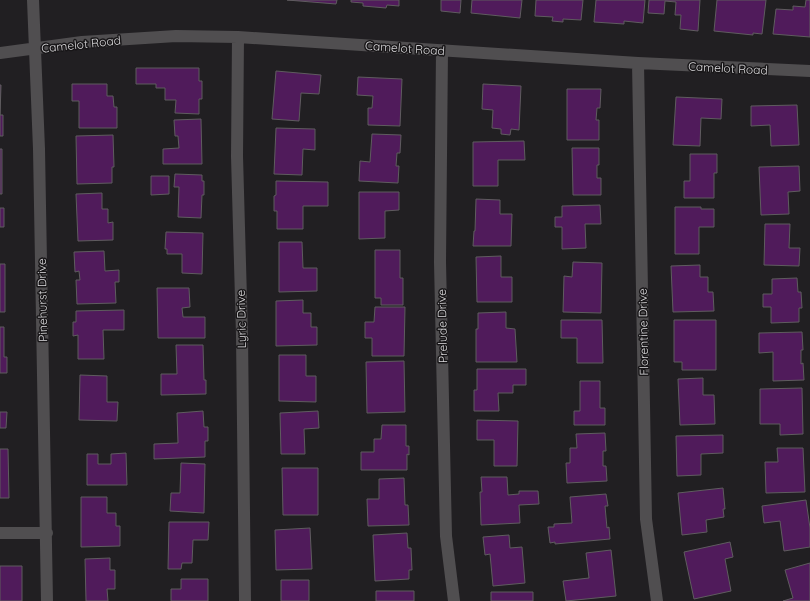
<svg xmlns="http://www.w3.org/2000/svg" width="810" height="601" font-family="Quicksand,sans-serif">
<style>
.building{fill:#501b5b;stroke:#5f5c5f}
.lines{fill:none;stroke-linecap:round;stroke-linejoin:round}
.minor{stroke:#504e50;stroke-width:12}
.labels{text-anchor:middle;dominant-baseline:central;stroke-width:3;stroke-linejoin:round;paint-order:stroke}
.street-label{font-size:12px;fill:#dddcde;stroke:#181618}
</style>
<rect width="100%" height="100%" fill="#211f22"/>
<path class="building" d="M287,0H337L336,4Z
M351,0H399V6L387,5L386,8L363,6V3L351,2Z
M441,0H461L460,13L441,11Z
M472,0H522L520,18L471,13Z
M536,0H583L581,20L563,19V22L552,21L553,17L535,16Z
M596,0H645L643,23L624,21V24L594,22Z
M649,0H700L698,31L680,29L681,15H675L676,2L665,1L664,14L648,13Z
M717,0H766L762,34L753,33V35L714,31Z
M806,0H810V37L773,34L776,9L793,10V6L805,7Z
M136,68H199V81H202V99H199V114L175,113L176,100H165V88H156V84H136Z
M276,71L321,75L319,94L301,93L299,121L272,119Z
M358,77L402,79L400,126L368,125V108H372L373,96L357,95Z
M72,84H107V96H113L114,107H117V128H79V101H72Z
M483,84L521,86L519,130L511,129L510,135L501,134V129L492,128L493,110L482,109Z
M0,85H1L0,115H3V136H0Z
M567,89H601L600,108H597L596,120H599V140H567Z
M676,97L722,99L721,119L701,118L700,146L673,145Z
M797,105L799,145L771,146L770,125L751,126V106Z
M201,119L202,164H163V149L179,148L178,136H175L174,120Z
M276,128L315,129V150L303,149L302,175L274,174Z
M372,134L401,135L400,153H397L396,166H399L398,183L359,181L360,161L370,162Z
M113,135L114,167H112V183L77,184L76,136Z
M524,141L525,160H498V186H473V142Z
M572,148H599V165H597V178H601V195H573Z
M0,149H2V194H0Z
M690,154H717V173H714V198H684V181H690Z
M799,166L800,191L788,192L789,214L761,215L759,167Z
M175,174L202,175V181H204V195H202L201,218L178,217L179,187H174Z
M151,176H169V194L151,195Z
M276,181L328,182V206H303V229H277V211H274V196L276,195Z
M359,192H399V210L385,211V238L359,239Z
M102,193V209H108V223L113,222V240L78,241L76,194Z
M476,199L500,200V214H512L511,246H473L474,231H475Z
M600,205L601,224H585L586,248L562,249V227H555V217H562V206Z
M675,207H701V209H714V227H699V254H675Z
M0,208H4V227H0Z
M765,224H790L789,248H800L799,266L764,265Z
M166,232L203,233L202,274L182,273V254H167V249H165Z
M279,242H302L303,268H317V291L279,292Z
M375,250H400V278H403V305H381V298H375Z
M104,251L105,271L119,270V282H115L116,303L77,304L76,280H80L79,271L75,272L74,252Z
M501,256V277H512V302H477L476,257Z
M573,262L602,263L601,313L563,312L564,276L572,277Z
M0,264H5V312H0Z
M700,265V277H708V292H713L714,311L673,312L671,266Z
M797,278L798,292H801L802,308H799V322L771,323V307H763V294H772V279Z
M157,288H189L190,307L182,308L183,317H205V338H158Z
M303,300V313H311V327H317V345L276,346V301Z
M375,307H405L404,356H372V338H365V322H374Z
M124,310V330H103L104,359H78V335L73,336V322H76V311Z
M506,312V328L515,329L517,362H476V329H478V313Z
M561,320H602L603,363H577V338H561Z
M674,320H716V370H682V362H674Z
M0,327H4V357H7V373H0Z
M802,332L803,350H801V364L803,363L804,380L773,381V352L759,353V333Z
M176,345H203L204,380H206V394L161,395V374H177Z
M279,355H306V376H316V402L279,401Z
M404,361L405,412L367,413L366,362Z
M477,369H526V385H513V393H498L499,411H474V390H477Z
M80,375L107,376V402H118L117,421L79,420Z
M703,378V395H714L715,424L680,425L678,379Z
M580,381H600V408H605V425H574V411H580Z
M802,388L803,434L780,435V424H760V389Z
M203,411L204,427H208V441H205V457L154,459V444L178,443L177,413Z
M318,411L319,428L304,429L305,454H281L280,413Z
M0,412H7L6,428H0Z
M477,420L518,421L517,466H494V440H477Z
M382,425H406V446H409V455L407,454V470H361V452H374V439H381Z
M605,433L606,451H603V466H606L607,481L567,483L566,463H570V448H577L576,434Z
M723,435V453L701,454V475L677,476L676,436Z
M777,448H803L805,492L766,493L765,462H778Z
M0,449H8L9,498H0Z
M126,453L127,485H87V454H98V464H111V454Z
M181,463L205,464L204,513L170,511L171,493H180Z
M282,468H318V515H283Z
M481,477H507L508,495L519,494V491H538L539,504L519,505L520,523L481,525L480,492H482Z
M404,478L405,505H408L409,525L368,526L367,499H379V479Z
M723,488L725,509H723L724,517L706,520L707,532L682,535L678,493Z
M606,494L608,506H605L607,528L609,527L610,539L555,544V542L550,543L548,527H554V524L572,523L570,497Z
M81,497H107V513H116V526H120V546L81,547Z
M806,500L810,528V547L784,551L780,521L764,523L762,506Z
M169,522H209L208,540H193L192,563H182L181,569H168Z
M310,528L312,569L276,570L275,530Z
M407,533L408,548H411L412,570H409V579L375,581L373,535Z
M509,535L510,548L522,547L525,583L493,586L490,554L485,555L483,537Z
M730,542L733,557L725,559L731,591L694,599L684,552Z
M611,550L616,596L566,601L563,581L589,578L586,553Z
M110,558V570H115V589H107L108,601H86L85,559Z
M810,563V601H783L793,598L785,570Z
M0,566H22V601H0Z
M181,579H208V601H171V589H181Z
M281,580H309V601H281Z
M376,591H414V601H376Z
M491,592H533V601H491Z"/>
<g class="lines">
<path class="minor" d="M33,0L39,149L47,601
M238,37L237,156L242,335L245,601
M442,50L440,262L446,536L454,601
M0,53L82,42L176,36L238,37L638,63L810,71
M638,63L646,519L657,601
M0,533H47"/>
</g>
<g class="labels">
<g class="street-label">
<text transform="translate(81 44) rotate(-6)">Camelot Road</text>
<text transform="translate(405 48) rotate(4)">Camelot Road</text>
<text transform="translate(728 68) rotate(3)">Camelot Road</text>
<text transform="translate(42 300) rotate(-91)">Pinehurst Drive</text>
<text transform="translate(241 319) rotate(-91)">Lyric Drive</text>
<text transform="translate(442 326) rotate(-91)">Prelude Drive</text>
<text transform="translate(643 332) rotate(-91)">Florentine Drive</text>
</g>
</g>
</svg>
